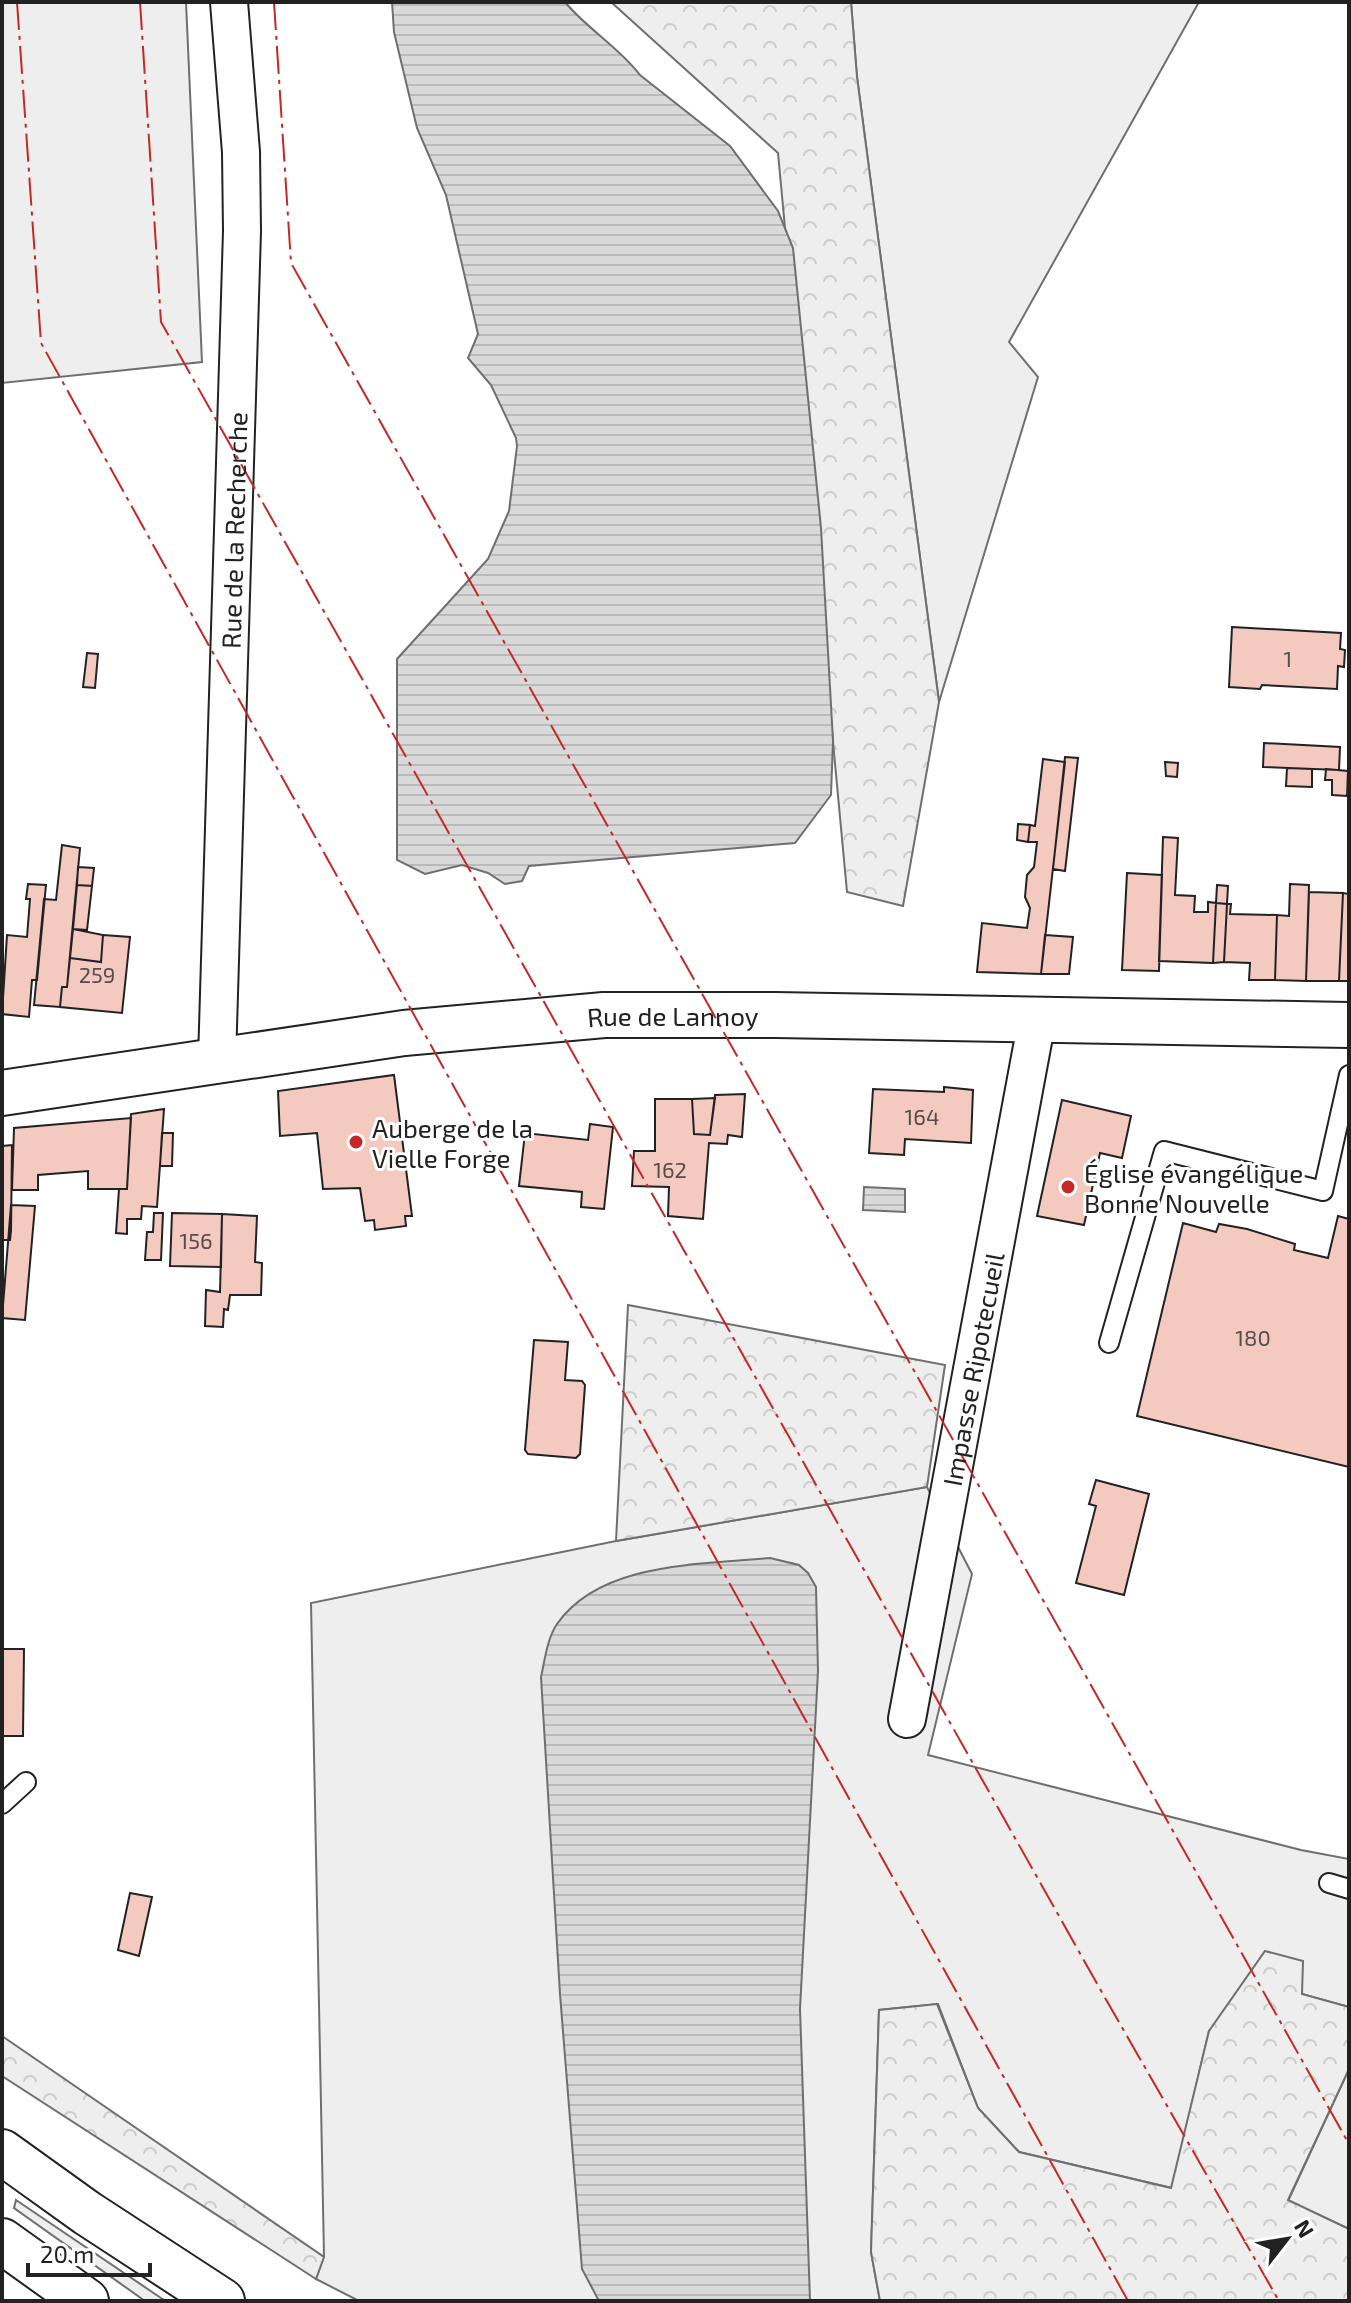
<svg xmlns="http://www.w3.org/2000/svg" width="1351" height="2303" font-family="'Exo 2',sans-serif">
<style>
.green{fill:#eee;stroke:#6f6f6f;stroke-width:2}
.forest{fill:url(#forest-crowns);stroke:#6f6f6f;stroke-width:2}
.water{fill:url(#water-rules);stroke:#6f6f6f;stroke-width:2}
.building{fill:#f3c9c0;stroke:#222;stroke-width:2}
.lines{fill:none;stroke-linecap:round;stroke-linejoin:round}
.lane-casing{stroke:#222;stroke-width:22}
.street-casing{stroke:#222;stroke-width:40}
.secondary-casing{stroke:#222;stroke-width:48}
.highway-casing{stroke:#222;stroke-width:48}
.lane{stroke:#fff;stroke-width:18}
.street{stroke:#fff;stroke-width:36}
.secondary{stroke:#fff;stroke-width:44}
.highway{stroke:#fff;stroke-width:44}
.power{stroke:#c62828;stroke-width:2;stroke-dasharray:28 6 4 6;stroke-linecap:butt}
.poi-dot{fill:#c62828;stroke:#fff;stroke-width:3}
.labels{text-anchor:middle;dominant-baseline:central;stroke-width:6;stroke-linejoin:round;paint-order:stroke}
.number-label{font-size:22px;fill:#564c4a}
.street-label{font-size:26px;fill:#222;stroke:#fff}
.poi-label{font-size:26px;fill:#222;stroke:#fff;text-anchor:start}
</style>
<defs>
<pattern id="forest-crowns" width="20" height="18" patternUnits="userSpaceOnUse" patternTransform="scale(2)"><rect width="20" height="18" fill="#eee"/><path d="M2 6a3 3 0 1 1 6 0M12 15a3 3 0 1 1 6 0" fill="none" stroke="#ccc"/></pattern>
<pattern id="water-rules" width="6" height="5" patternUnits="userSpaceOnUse" patternTransform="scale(2)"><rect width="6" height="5" fill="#d9d9d9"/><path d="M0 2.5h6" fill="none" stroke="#bababa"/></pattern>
</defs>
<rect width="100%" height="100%" fill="#fff"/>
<path class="green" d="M2,2H186L202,362L2,383Z
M851,2H1199L1009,342L1038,377L939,702L857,77Z
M927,1487L972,1574L928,1755L1301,1850L1349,1859V2007L1302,1994L1209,2031L1172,2188L1019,2152L978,2108L938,2004L879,2010L871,2252L880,2301H359L316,2279L324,2256L311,1603L616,1541Z
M1349,2069V2229L1288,2201Z
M16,2200L161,2298L166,2301H145L14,2208Z"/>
<path class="forest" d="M611,2H851L857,77L939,702L903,906L847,892L778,153Z
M628,1305L945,1365L927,1487L616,1541Z
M1265,1951L1303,1961L1302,1994L1349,2007V2069L1288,2200L1349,2229V2301H880L871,2252L879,2010L937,2004L978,2108L1019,2152L1171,2188L1209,2031Z
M2,2036L324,2257L316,2279L2,2076Z"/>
<path class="water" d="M392,2H565C587,29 619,47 640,75L730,146L778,211L793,248L821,528L833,741L831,795L795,843L529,866L522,881L505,884L488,873L462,865L425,874L397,860V659L488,559L509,511L517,446L516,438L491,385L468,358L478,334L446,195L417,128L394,32Z
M864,1187L905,1189V1212L863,1210Z
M770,1558L799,1565L808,1573L816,1587L818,1671L800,2009L810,2301H599L582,2269L560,1994L541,1677C545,1659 547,1639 557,1624C601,1561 702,1565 770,1558Z"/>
<path class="building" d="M1232,627L1341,633L1340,649L1345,650L1344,667L1338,666L1337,689L1262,685L1260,689L1229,687Z
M87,653L98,654L95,688L83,687Z
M1264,743L1340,747L1339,770L1263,767Z
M1065,757L1078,758L1065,871L1053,869Z
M1043,759L1065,762L1041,974L977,972L982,923L1027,928L1030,908L1025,897L1027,875L1034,867L1037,842H1028L1030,825L1035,826Z
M1165,762L1178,763L1177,777L1166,776Z
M1287,768L1312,769V787L1286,786Z
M1326,769L1348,771L1347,796L1332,795V780H1325Z
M1018,824L1030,825L1028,842L1017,840Z
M1163,837L1178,838L1175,895L1195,896L1194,912H1208V902L1216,903L1213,963L1159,961Z
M62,845L80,848L67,987H62L60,1007L34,1005L44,899L56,900Z
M78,867L94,868L92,886L77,885Z
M1127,873L1162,875L1159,971L1122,970Z
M28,884L46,885L37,980H32L29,1017L2,1014L7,935L27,937L30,899H26Z
M1290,884L1309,885L1306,981L1275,980L1277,915L1289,916Z
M77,885L92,886L87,930L73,929Z
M1217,885L1228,886L1227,904L1216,903Z
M1309,892L1343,893L1339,981H1306Z
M1343,893L1349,894V981H1339Z
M1216,903L1227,904L1224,962L1213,963Z
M1227,904H1231L1230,914L1277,915L1275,980H1249L1250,963L1224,962Z
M73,929L103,935L101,962L70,958Z
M103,935L130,937L122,1013L60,1007L62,987H67L70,958L101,962Z
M1045,935L1073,937L1069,974H1041Z
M394,1075L412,1216H405L406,1226L375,1230L374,1220L365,1221L360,1188L323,1189L317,1133L280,1136L278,1091Z
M944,1087L973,1090L971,1143L905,1139L904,1155L869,1153L873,1089L944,1092Z
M745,1094L742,1137L728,1135L727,1144L709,1143L703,1219L668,1216L669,1187L632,1186L634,1151H655V1099H692L694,1134L710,1135L715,1095Z
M715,1098L710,1135L694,1134L692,1099Z
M1062,1100L1131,1116L1122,1158L1100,1153L1084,1225L1037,1216Z
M164,1109L157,1207L142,1206L141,1219H127V1234L116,1233L119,1189H127L131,1114Z
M131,1118L127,1189H88V1171L38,1175V1190H12L14,1128Z
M590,1124L613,1127L604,1209L581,1207L582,1192L519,1186L525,1133L588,1140Z
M162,1133H173L172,1166H160Z
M12,1145L11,1231L10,1240H2V1146Z
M11,1205L35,1206L25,1320L2,1318Z
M154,1213H163L161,1260H145L147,1232H153Z
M172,1213L222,1214L221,1267L170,1266Z
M222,1214L257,1216L255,1262L262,1263L261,1295H230L228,1310L224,1309L223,1327L205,1326L206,1290L220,1292Z
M1338,1216L1349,1219V1467L1137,1416L1183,1223L1216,1232L1219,1224L1247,1229L1295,1244L1294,1250L1328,1258Z
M534,1340L568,1342L565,1380L582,1381L585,1385L580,1454L576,1458L528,1454L525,1450Z
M1096,1480L1149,1494L1124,1595L1076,1583L1096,1506L1089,1504Z
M2,1649H24L23,1736H2Z
M130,1893L152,1897L139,1956L118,1950Z"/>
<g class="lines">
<defs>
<path id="lane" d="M1109,1343L1164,1151L1323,1191L1349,1075
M2,1804L26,1782
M1329,1883L1349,1889"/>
<g id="street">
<path id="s1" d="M217,1060L242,231L241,152L229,2"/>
<path id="s2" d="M907,1719L1037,1020"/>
</g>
<g id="secondary">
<path id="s3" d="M2,1093L404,1033L604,1015H775L1349,1025"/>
</g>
<path id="highway" d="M2,2152L87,2213L222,2301
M2,2241L86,2301"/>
</defs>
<use href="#lane" class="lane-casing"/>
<use href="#street" class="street-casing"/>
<use href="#secondary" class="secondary-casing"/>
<use href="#highway" class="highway-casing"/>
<use href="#lane" class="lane"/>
<use href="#street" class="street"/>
<use href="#secondary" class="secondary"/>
<use href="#highway" class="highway"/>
<path class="power" d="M17,2L41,343L1128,2301
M140,2L161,322L1104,1996L1279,2301
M274,2L291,263L1349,2144"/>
</g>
<g class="poi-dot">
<circle cx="356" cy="1142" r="8"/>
<circle cx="1068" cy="1187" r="8"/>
</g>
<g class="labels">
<g class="number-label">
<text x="1288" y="658">1</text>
<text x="97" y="974">259</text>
<text x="922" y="1116">164</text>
<text x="670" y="1169">162</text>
<text x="196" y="1240">156</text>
<text x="1253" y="1337">180</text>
</g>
<g class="street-label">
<text stroke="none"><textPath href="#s1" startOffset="530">Rue de la Recherche</textPath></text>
<text stroke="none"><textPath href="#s3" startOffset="676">Rue de Lannoy</textPath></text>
<text stroke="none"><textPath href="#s2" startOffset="356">Impasse Ripotecueil</textPath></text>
</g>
<g class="poi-label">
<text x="372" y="1127">Auberge de la<tspan x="372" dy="30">Vielle Forge</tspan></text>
<text x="1084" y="1172">Église évangélique<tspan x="1084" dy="30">Bonne Nouvelle</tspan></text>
</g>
</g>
<rect width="1351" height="2303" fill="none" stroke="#222222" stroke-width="8"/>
<g transform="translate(1287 2239) rotate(59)" stroke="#ffffff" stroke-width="6" paint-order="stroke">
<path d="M0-6L14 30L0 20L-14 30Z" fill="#222222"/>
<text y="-12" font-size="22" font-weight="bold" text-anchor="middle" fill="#222222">N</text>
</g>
<path d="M28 2263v12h122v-12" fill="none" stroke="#222222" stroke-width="4"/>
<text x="40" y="2263" font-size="24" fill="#222222" stroke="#ffffff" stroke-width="6" paint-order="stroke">20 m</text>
</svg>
